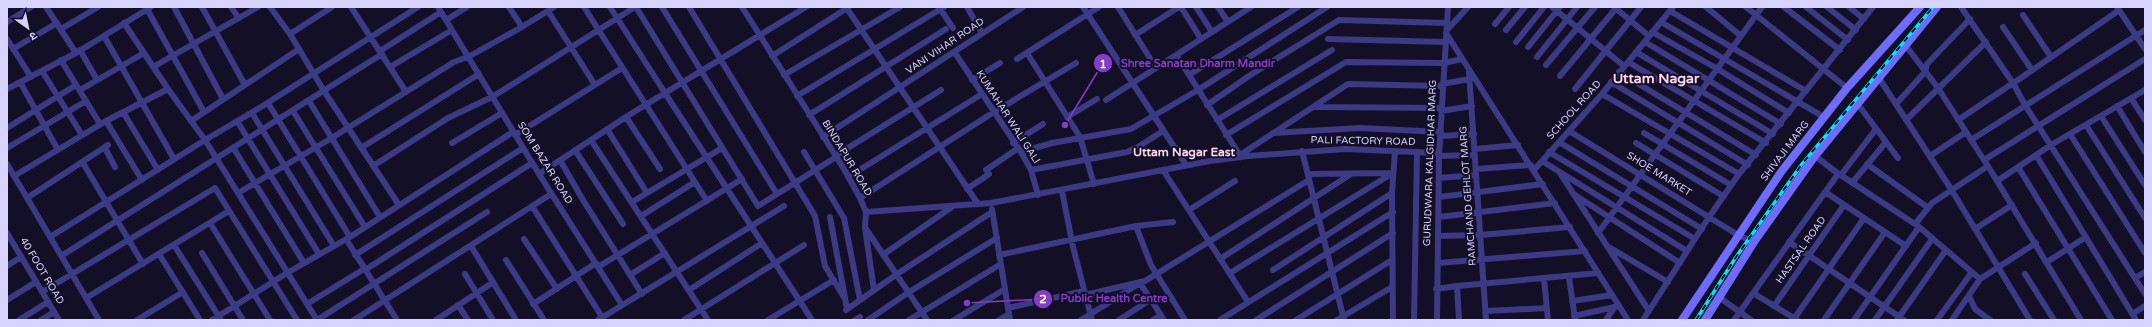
<svg xmlns="http://www.w3.org/2000/svg" width="2152" height="327" font-family="'Varela Round','Noto Sans Devanagari',sans-serif">
<style>
.lines{fill:none;stroke-linecap:round;stroke-linejoin:round}
.minor{stroke:#3d3a85;stroke-width:6}
.secondary{stroke:#6f6bff;stroke-width:8}
.rail-casing{stroke:#00e5ff;stroke-width:3.5}
.rail{stroke:#130f26;stroke-width:2;stroke-dasharray:6;stroke-linecap:butt}
.labels{text-anchor:middle;dominant-baseline:central;stroke-width:4;stroke-linejoin:round;paint-order:stroke}
.street-label{font-size:10px;fill:#d9d4ff;stroke:#130f26}
.quarter-label{font-size:12px;font-weight:bold;fill:#ffd6f0;stroke:#130f26}
.district-label{font-size:14px;font-weight:bold;fill:#ffd6f0;stroke:#130f26}
.leader{fill:none;stroke:#843dc5;stroke-width:1.5}
.callout-dot{fill:#843dc5;stroke:#130f26;stroke-width:1.5}
.mark-label{font-size:12px;text-anchor:middle;font-weight:bold;fill:#fff}
.callout-label{font-size:11px;text-anchor:middle;font-weight:bold;fill:#843dc5;stroke:#130f26;stroke-width:4;stroke-linejoin:round;paint-order:stroke}
</style>
<rect width="100%" height="100%" fill="#130f26"/>
<g class="lines">
<path class="minor" d="M46,7L76,53
M174,7L223,99
M202,7L245,85
M231,7L239,18
M270,7L290,34L324,91L399,205
M351,7L406,92
M438,7L539,174L622,305
M509,7L522,27L554,7
M584,7L707,201
M610,7L665,93
M636,7L758,206L836,157
M662,7L777,194
M689,7L815,216L825,266L845,299
M742,7L844,169L860,198L866,212L865,228L874,290
M846,7L978,204
M939,7L953,28
M967,7L982,33
M1083,7L1186,165
M1118,7L1156,68
M1181,7L1201,39
M1196,7L1212,32
M1218,7L1228,22
M1552,7L1624,66
M1614,7L1649,36
M1706,7L1741,36
M1746,7L1847,88
M1784,7L1840,50
M1806,7L1848,40
M1827,7L1856,30
M1849,7L1864,19
M1961,7L2013,83L2025,105L2145,294
M2117,7L2145,49
M147,9L204,112
M548,11L595,85
M1670,11L1806,91
M2023,15L2051,57
M446,20L467,7
M7,22L31,7
M1661,22L1824,117
M124,23L168,89L205,140L317,320
M1495,24L1509,7
M2003,27L2032,70
M61,29L98,7
M1447,30L1468,7
M1506,30L1525,7
M1652,32L1716,68L1789,113
M1446,33L1628,320
M290,34L332,7
M1135,35L1179,7
M104,36L174,159
M7,39L31,77
M1328,39L1446,42
M1516,42L1544,7
M1645,42L1781,124
M1906,46L1938,88L1991,171L2081,320
M1528,47L1560,7
M13,49L57,23
M80,50L97,80
M380,51L441,12
M1636,52L1773,134
M955,53L1021,152L1031,170L1038,195
M1027,53L1080,137L1094,184
M772,56L849,7
M1177,56L1241,157
M1537,57L1577,7
M1017,59L1099,7
M61,60L100,124
M1628,62L1766,143
M1546,65L1595,7
M153,67L258,7
M390,67L452,30
M42,71L82,135
M1469,72L1486,320
M1619,72L1756,155
M784,75L900,7
M1189,75L1298,7
M1560,76L1617,7
M1879,78L1951,189L2030,320
M972,80L1000,63
M20,82L58,150
M1611,82L1748,165
M2015,82L2118,11
M1442,84L1470,79
M7,89L76,53L151,7
M1575,89L1641,7
M80,90L144,53
M665,93L812,320
M1602,94L1739,174
M797,96L944,7
M2131,98L2145,120
M1106,100L1251,7
M309,101L380,217
M268,103L350,237
M1857,103L1898,158
M1896,104L1925,72L1927,64L1970,19
M1207,105L1252,74L1339,20L1447,23
M2117,106L2145,152
M1315,107L1441,108
M293,111L365,227
M1441,111L1472,106
M123,112L158,170
M252,113L334,246
M809,115L946,29
M2101,116L2145,185
M626,117L660,169
M1067,117L1097,99
M1217,120L1332,50
M1906,120L1986,42
M1958,120L2013,83
M106,121L142,180
M191,121L299,49
M237,121L319,254
M2086,125L2145,218
M7,128L76,85
M607,129L647,193
M1569,131L1738,235L1754,242
M1273,133L1360,128L1441,132
M1644,133L1731,185
M2070,134L2145,253
M515,135L622,68
M1226,135L1346,62L1444,63L1462,59
M1441,136L1474,134
M823,137L1023,7
M591,140L708,320
M1971,140L2145,30
M1559,142L1702,229
M452,143L502,113
M1013,143L1043,124
M1636,143L1723,196
M7,148L86,101
M105,148L115,167
M361,148L479,74
M234,149L304,263
M1475,149L1518,145
M575,150L623,224
M1302,151L1344,320
M804,152L844,218L860,300
M1021,152L1052,143L1131,129L1198,90L1327,7
M1549,152L1695,239
M1240,155L1348,84L1442,86
M2036,155L2136,320
M835,156L941,90
M1439,156L1475,155
M1815,156L1836,172L1918,226L1980,279
M1930,156L1966,132
M560,160L583,200L642,294
M1984,160L2145,59
M1542,161L1687,251
M83,163L143,264
M7,164L99,320
M1867,164L1927,207
M373,166L448,118L492,97L635,7
M2018,167L2112,320
M1476,169L1531,165
M986,170L1017,149
M1031,170L1127,152L1138,147L1163,131
M1163,170L1248,302
M1534,170L1602,94L1673,7
M1560,173L1649,311
M539,174L629,115L806,7
M1308,174L1392,173
M1841,175L1876,129
M14,176L106,121L168,89
M848,177L982,94
M1439,178L1476,175
M1997,181L2051,145L2145,90
M1852,183L1886,142
M967,189L989,174
M1062,191L1073,247L1092,320
M1825,192L1906,246
M238,193L330,139L454,62L468,57L522,27
M1575,195L1680,263
M1439,197L1543,184
M27,198L108,145
M860,198L994,112L1076,63
M632,202L722,148
M532,206L602,317
M992,209L1010,320
M1189,210L1235,181
M866,212L991,203L1210,161L1248,156L1345,149L1439,153
M641,216L695,182
M830,217L847,309
M1439,217L1555,203
M210,223L270,320
M1915,224L1932,203L1988,166
M1136,226L1151,265L1185,320
M866,229L927,320
M1975,229L2012,205
M7,233L59,320
M1598,233L1762,7
M1438,236L1480,235L1570,227
M50,237L205,140L261,107L418,7
M346,239L397,320
M524,239L557,289
M1789,242L1904,320
M174,245L221,320
M471,246L516,320
M1607,246L1668,282
M202,253L243,320
M159,254L200,320
M884,254L952,207
M355,255L523,148
M999,255L1136,226L1173,222
M61,256L382,54
M1220,259L1351,174
M506,260L544,320
M2047,262L2086,237
M1438,263L1585,251
M7,266L21,257
M598,267L742,179
M365,270L532,163
M1273,270L1392,193
M1230,273L1393,173
M465,274L493,320
M2025,274L2054,320
M630,275L665,253
M1569,277L1575,319
M2135,278L2145,272
M1544,279L1548,320
M1457,286L1459,320
M1436,289L1457,286L1598,273
M689,290L762,243
M42,292L215,188L297,320
M1753,293L1797,320
M1085,295L1145,281L1309,180
M1969,296L1975,309L1990,320
M86,298L229,211
M1720,298L1751,320
M7,300L36,282
M1572,301L1612,295
M307,304L364,269
M533,304L596,263
M458,305L468,320
M1774,306L1844,205
M1008,308L1084,291
M846,310L897,274L992,212
M1486,311L1547,308
M2132,314L2145,306
M1574,316L1619,306
M1794,319L1864,218
M19,320L48,302
M41,320L54,312
M137,320L183,292
M212,320L287,273L350,237L513,132
M317,320L487,212
M354,320L551,194
M436,320L492,283
M598,320L784,206
M684,320L804,245
M768,320L834,280
M855,320L860,317
M868,320L909,292L997,238
M909,320L1001,264
M954,320L1005,289
M999,320L1009,314
M1081,320L1140,283L1164,320
M1119,320L1150,300
M1153,320L1161,315
M1220,320L1393,212
M1256,320L1393,233
M1296,320L1392,260
M1337,320L1392,287
M1393,320L1392,193L1395,151
M1414,320L1417,152
M1437,320L1439,156L1448,7
M1606,320L1614,308
M1643,320L1709,217L1739,174L1873,7
M1734,320L1838,174
M1824,320L1885,232
M1854,320L1919,227
M1875,320L1932,239
M1897,320L1946,250
M1937,320L1972,272
M1952,320L1980,279L2036,243"/>
<path class="secondary" d="M1682,320L1781,172L1847,88L1920,7
M1705,320L1754,242L1815,156L1937,7"/>
<defs>
<path id="rail" d="M1696,320L1736,257L1802,164L1933,7"/>
</defs>
<use href="#rail" class="rail-casing"/>
<use href="#rail" class="rail"/>
</g>
<g class="labels">
<g class="street-label">
<text transform="translate(945 46) rotate(-34)">VANI VIHAR ROAD</text>
<text transform="translate(1574 110) rotate(-48)">SCHOOL ROAD</text>
<text transform="translate(1008 117) rotate(57)">KUMAHAR WALI GALI</text>
<text transform="translate(1363 141) rotate(1)">PALI FACTORY ROAD</text>
<text transform="translate(1785 151) rotate(-53)">SHIVAJI MARG</text>
<text transform="translate(847 158) rotate(59)">BINDAPUR ROAD</text>
<text transform="translate(545 163) rotate(58)">SOM BAZAR ROAD</text>
<text transform="translate(1430 163) rotate(-88)">GURUDWARA KALGIDHAR MARG</text>
<text transform="translate(1659 174) rotate(32)">SHOE MARKET</text>
<text transform="translate(1468 196) rotate(-94)">RAMCHAND GEHLOT MARG</text>
<text transform="translate(1801 250) rotate(-55)">HASTSAL ROAD</text>
<text transform="translate(42 271) rotate(59)">40 FOOT ROAD</text>
</g>
<g class="quarter-label">
<text x="1184" y="152">Uttam Nagar East</text>
</g>
<g class="district-label">
<text x="1656" y="78">Uttam Nagar</text>
</g>
</g>
<path class="leader" d="M1065 125L1103 63M967 303L1043 299"/>
<g class="callout-dot">
<circle cx="1065" cy="125" r="4"/>
<circle cx="967" cy="303" r="4"/>
<circle cx="1103" cy="63" r="10"/>
<circle cx="1043" cy="299" r="10"/>
</g>
<g class="mark-label">
<text x="1103" y="68">1</text>
<text x="1043" y="303">2</text>
</g>
<g class="callout-label">
<text x="1198" y="67">Shree Sanatan Dharm Mandir</text>
<text x="1114" y="302">Public Health Centre</text>
</g>
<rect width="2152" height="327" fill="none" stroke="#d9d4ff" stroke-width="16"/>
<g transform="translate(28 28) rotate(147)" stroke="#130f26" stroke-width="3" paint-order="stroke">
<path d="M0-3L7 15L0 10L-7 15Z" fill="#d9d4ff"/>
<text y="-6" font-size="11" font-weight="bold" text-anchor="middle" fill="#d9d4ff">उ</text>
</g>
</svg>
